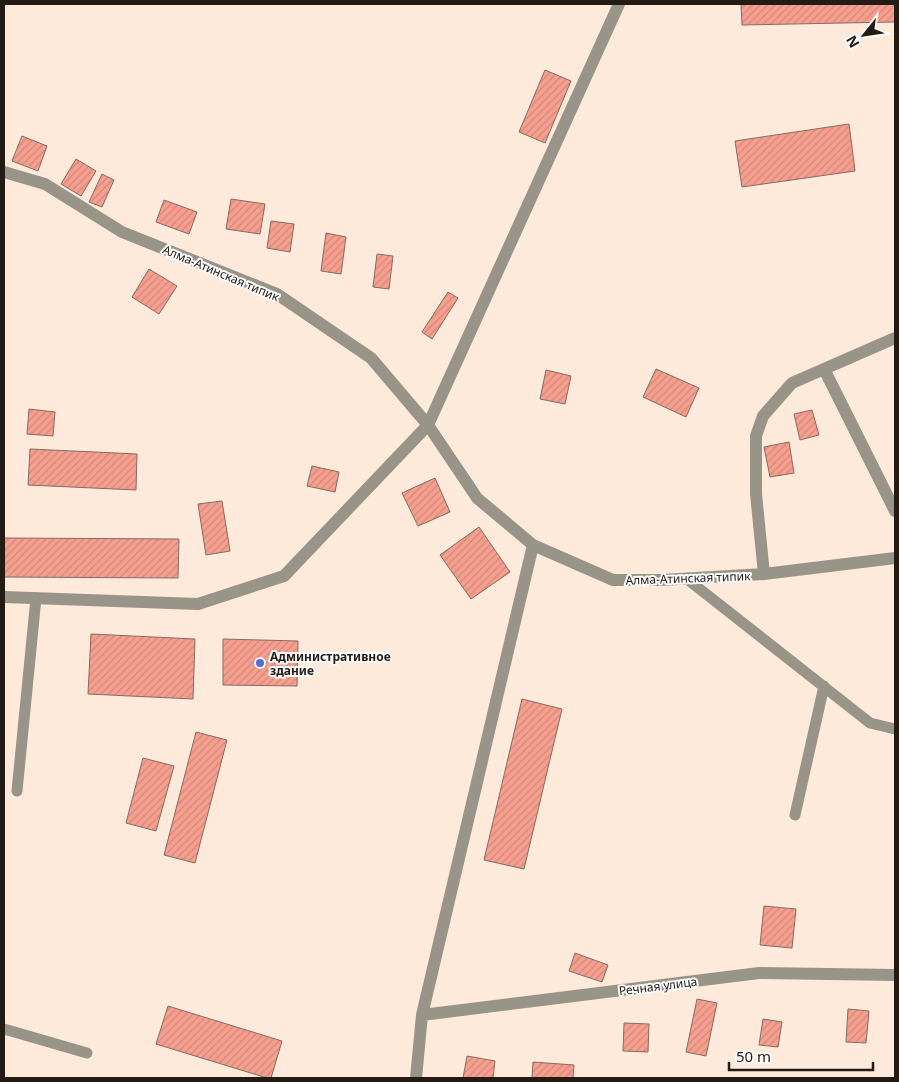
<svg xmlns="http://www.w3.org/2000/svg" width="899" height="1082" font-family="'Noto Sans',sans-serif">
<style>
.building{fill:url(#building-hatch);stroke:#876a64}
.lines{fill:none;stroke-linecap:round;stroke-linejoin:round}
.service{stroke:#989488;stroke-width:11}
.minor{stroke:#989488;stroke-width:12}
.poi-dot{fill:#5868df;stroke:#fbfbfb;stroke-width:2}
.labels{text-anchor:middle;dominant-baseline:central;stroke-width:4;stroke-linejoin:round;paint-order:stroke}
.street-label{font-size:12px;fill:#241b14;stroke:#fbfbfb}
.poi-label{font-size:12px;font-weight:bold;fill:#241b14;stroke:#fbfbfb;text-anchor:start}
</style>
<defs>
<pattern id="building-hatch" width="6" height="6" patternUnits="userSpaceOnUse" patternTransform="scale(1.25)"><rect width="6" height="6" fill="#f69f8f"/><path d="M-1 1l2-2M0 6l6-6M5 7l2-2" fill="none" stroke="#d3887a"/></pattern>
</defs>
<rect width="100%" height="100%" fill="#feeada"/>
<path class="building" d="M741,4H895V22L742,25Z
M545,70L571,81L545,143L519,132Z
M849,124L855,171L742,187L735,141Z
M22,136L47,146L38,171L12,161Z
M76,159L96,171L81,196L61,184Z
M102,174L114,180L102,207L89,202Z
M231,199L265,204L260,234L226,229Z
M164,200L197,212L189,234L156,222Z
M271,221L294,224L290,252L267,248Z
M326,233L346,237L341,274L321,271Z
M377,254L393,256L389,289L373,287Z
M149,269L177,286L159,314L132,297Z
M448,292L458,298L432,339L422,332Z
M656,369L699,388L686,417L643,397Z
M546,370L571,376L565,404L540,399Z
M29,409L55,412L53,436L27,434Z
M812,410L819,435L800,440L794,414Z
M789,442L794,473L770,477L764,447Z
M30,449L137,454L136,490L28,485Z
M312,466L339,472L335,492L307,486Z
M435,478L450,512L418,526L402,493Z
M222,501L230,551L206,555L198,504Z
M479,527L510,572L471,599L440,555Z
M4,538L179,539L178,578L4,577Z
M91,634L195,639L193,699L88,694Z
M223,639L298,641L297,686L223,685Z
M522,699L562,709L524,869L484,860Z
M196,732L227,740L195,863L164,855Z
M143,758L174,766L156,831L126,823Z
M764,906L796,909L792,948L760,945Z
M575,953L608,965L602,982L569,971Z
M697,999L717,1003L706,1056L686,1052Z
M168,1006L282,1041L271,1078H267L156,1044Z
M848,1009L869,1011L866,1043L846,1042Z
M763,1019L782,1022L778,1047L759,1045Z
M624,1023L649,1024L648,1052L623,1051Z
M467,1056L495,1061L493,1078H463Z
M533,1062L574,1065L573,1078H532Z"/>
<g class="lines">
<path class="service" d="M687,579L870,723L895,729
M17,791L36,598
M795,815L824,686
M4,1029L87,1053"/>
<path class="minor" d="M4,172L45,184L122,232L277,294L371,358L428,425L477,498L533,545L613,580H661L764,574L895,558
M824,369L895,511
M764,574L756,494V436L763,416L792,383L895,338
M4,597L198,604L284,576L428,425L619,4
M422,1015L759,973L895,975
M416,1078L422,1015L533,545"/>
</g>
<circle class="poi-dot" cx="260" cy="663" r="5"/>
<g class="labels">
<g class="street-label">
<text transform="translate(221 273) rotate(23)">Алма-Атинская типик</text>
<text transform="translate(688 578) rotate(-2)">Алма-Атинская типик</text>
<text transform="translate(658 986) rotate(-7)">Речная улица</text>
</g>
<g class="poi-label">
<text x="270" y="656">Административное<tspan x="270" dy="14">здание</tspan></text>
</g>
</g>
<rect width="899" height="1082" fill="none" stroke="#241b14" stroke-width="10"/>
<g transform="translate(864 35) rotate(240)" stroke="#fbfbfb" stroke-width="4" paint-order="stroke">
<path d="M0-4L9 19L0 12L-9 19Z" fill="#241b14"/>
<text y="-8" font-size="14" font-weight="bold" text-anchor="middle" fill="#241b14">N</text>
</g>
<path d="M729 1062v8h144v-8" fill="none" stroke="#241b14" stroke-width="2.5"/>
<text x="736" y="1062" font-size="15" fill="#241b14" stroke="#fbfbfb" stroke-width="4" paint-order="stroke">50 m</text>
</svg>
